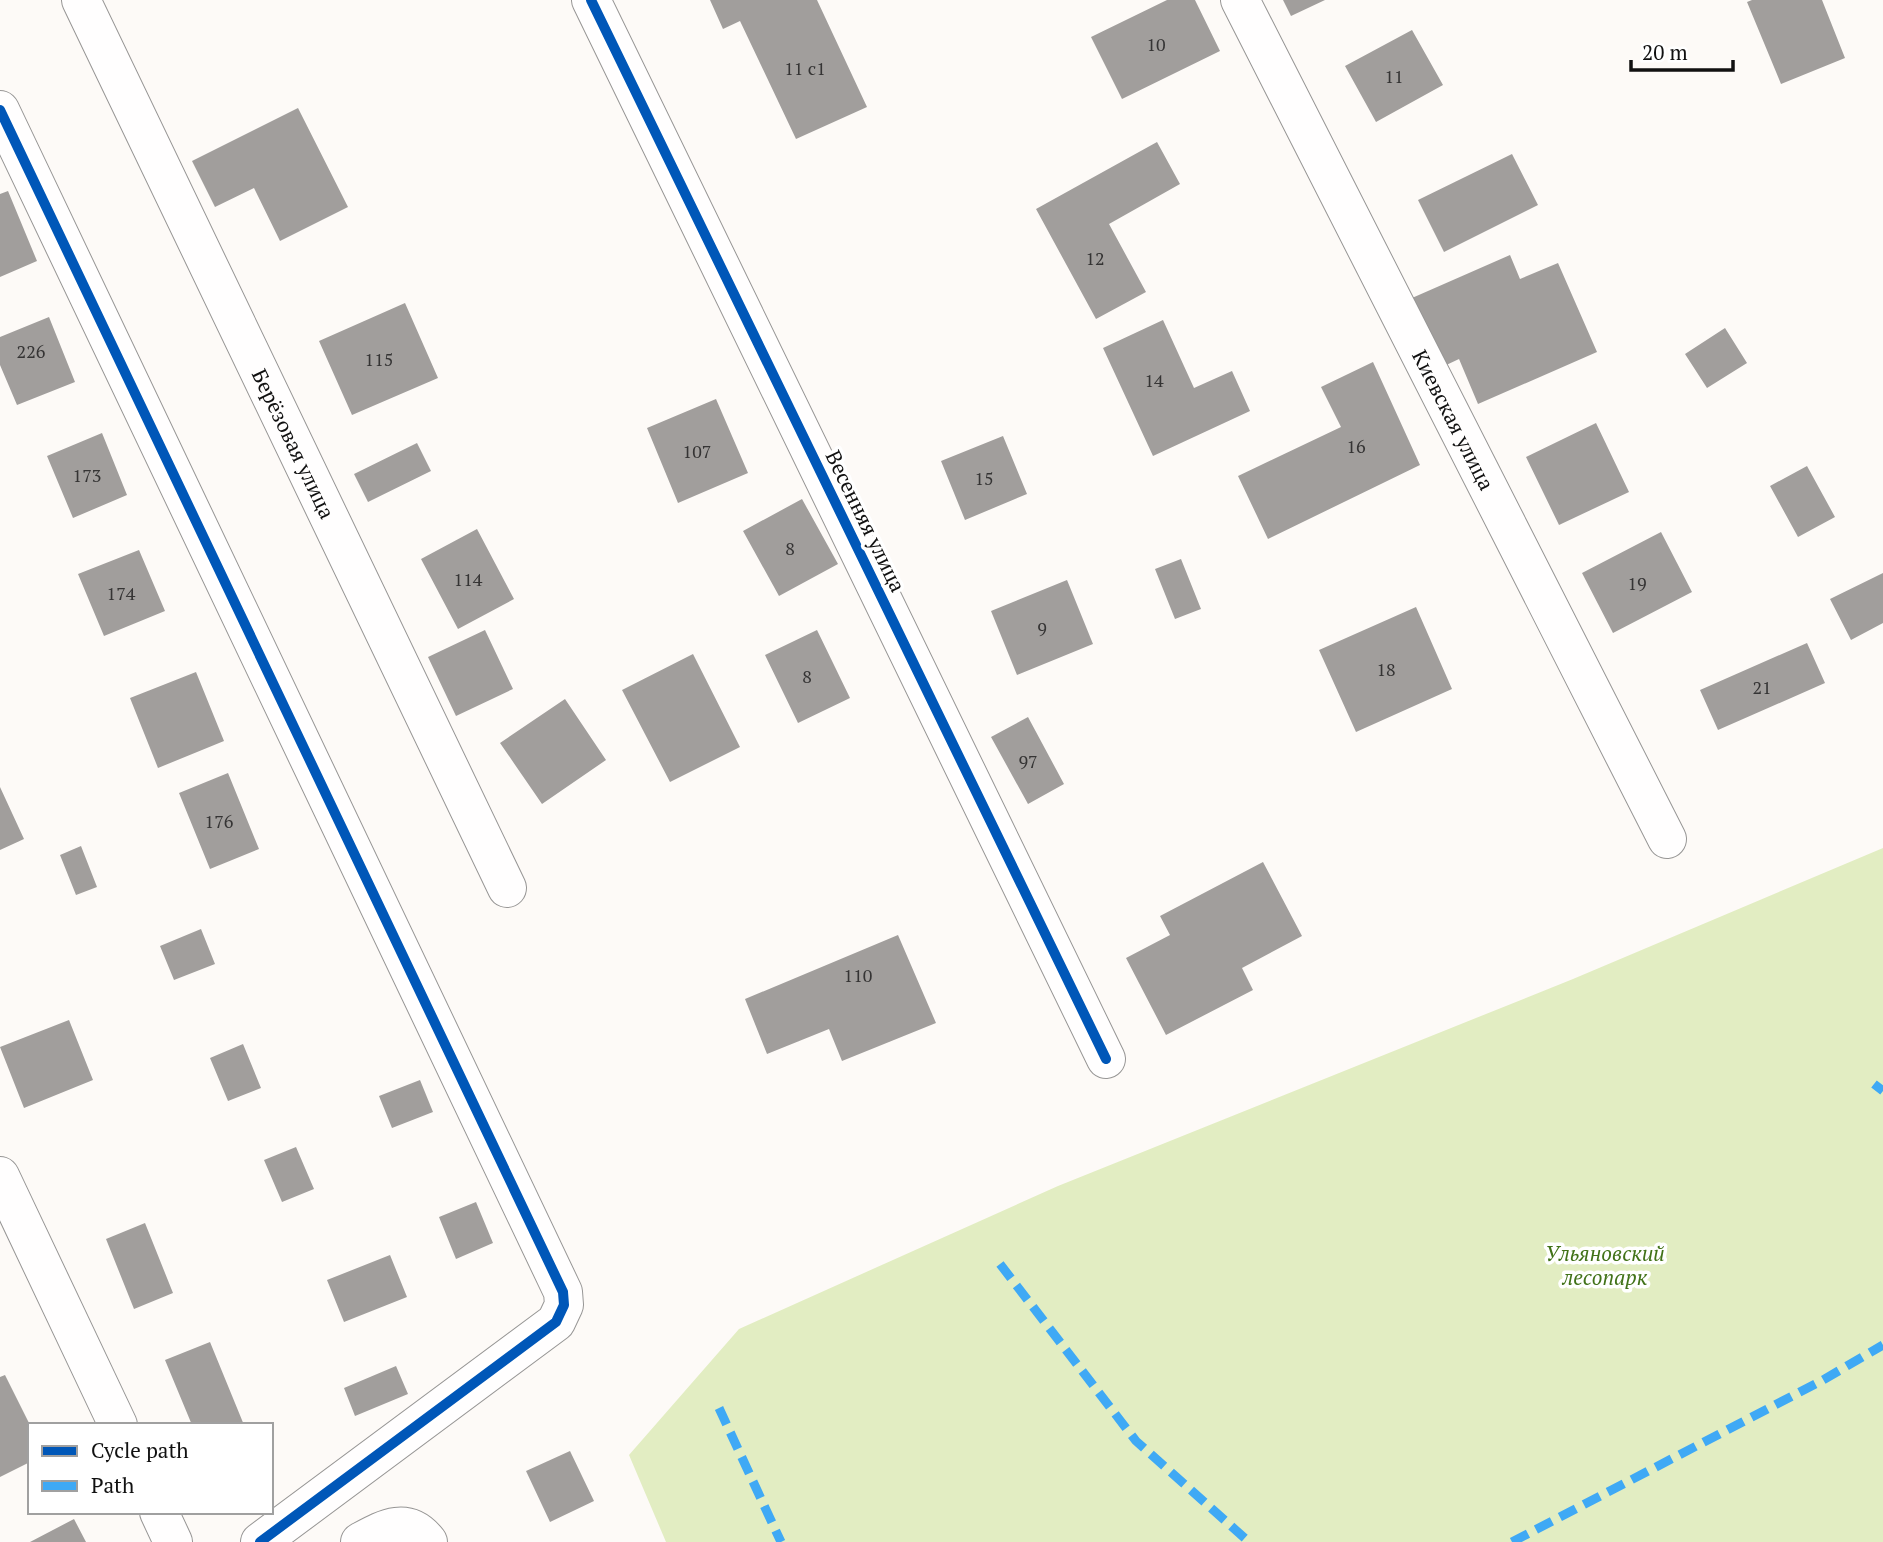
<svg xmlns="http://www.w3.org/2000/svg" width="1883" height="1542" font-family="'PT Serif',serif">
<style>
.forest{fill:#e2edc2}
.building{fill:#a19e9c}
.lines{fill:none;stroke-linecap:round;stroke-linejoin:round}
.minor-casing{stroke:#979695;stroke-width:40}
.minor{stroke:#fffefe;stroke-width:38}
.quiet{stroke:#3fa9f5;stroke-width:9;stroke-dasharray:18 9;stroke-linecap:butt}
.cycleway-casing{stroke:#fff;stroke-width:15}
.cycleway{stroke:#0057b8;stroke-width:10}
.labels{text-anchor:middle;dominant-baseline:central;stroke-width:7;stroke-linejoin:round;paint-order:stroke}
.number-label{font-size:18px;fill:#353434}
.street-label{font-size:21px;fill:#111;stroke:#fff}
.park-label{font-size:21px;font-style:italic;fill:#417218;stroke:#fff}
</style>
<rect width="100%" height="100%" fill="#fdfaf7"/>
<path class="forest" d="M1883,848V1542H666L629,1455L739,1329L1058,1186L1573,979Z"/>
<path class="building" d="M710,0H817L867,107L796,139L740,21L723,29Z
M1167,0H1195L1220,51L1122,99L1091,37Z
M1283,0H1325L1291,16Z
M1752,0H1822L1845,58L1781,84L1747,2Z
M1412,30L1443,85L1376,122L1345,66Z
M298,108L348,207L280,241L254,188L215,207L192,161Z
M1157,142L1180,184L1109,224L1146,292L1096,319L1036,209Z
M1512,154L1538,205L1444,252L1418,200Z
M8,191L37,261L0,277V194Z
M1510,255L1520,279L1558,263L1597,352L1478,404L1459,359L1442,367L1412,298Z
M405,303L438,378L352,415L319,341Z
M49,317L75,382L17,405L0,365V337Z
M1163,320L1194,388L1232,371L1250,411L1153,456L1103,348Z
M1725,328L1747,363L1707,388L1685,354Z
M1373,362L1420,465L1268,539L1238,476L1341,427L1321,387Z
M716,399L748,473L678,503L647,428Z
M1596,423L1629,492L1559,525L1526,457Z
M102,433L127,495L73,518L47,456Z
M1003,436L1027,494L965,520L941,461Z
M417,443L431,471L368,502L354,474Z
M1807,466L1835,517L1798,537L1770,486Z
M802,499L838,564L779,596L743,531Z
M477,529L514,599L458,629L421,559Z
M1661,532L1692,592L1613,633L1582,573Z
M139,550L165,611L104,636L78,574Z
M1181,559L1201,609L1175,619L1155,569Z
M1883,573V623L1851,640L1830,599Z
M1067,580L1093,644L1017,675L991,611Z
M1416,607L1452,689L1356,732L1319,650Z
M485,630L513,689L456,716L428,657Z
M817,630L850,698L798,723L765,655Z
M1807,643L1825,683L1718,730L1700,690Z
M693,654L740,747L670,782L622,690Z
M196,672L224,741L158,768L130,698Z
M565,699L606,760L542,804L500,743Z
M1028,717L1064,784L1028,804L991,737Z
M228,773L259,849L210,869L179,793Z
M0,787L24,839L0,850Z
M81,846L97,887L76,895L60,855Z
M1263,862L1302,936L1242,968L1253,990L1166,1035L1126,958L1170,935L1160,916Z
M201,929L215,964L174,980L160,946Z
M898,935L936,1023L842,1061L829,1029L767,1054L745,999Z
M69,1020L93,1080L24,1108L0,1047Z
M243,1044L261,1088L228,1101L210,1058Z
M420,1080L433,1112L392,1128L379,1096Z
M296,1147L314,1189L282,1202L264,1160Z
M476,1202L493,1243L456,1259L439,1217Z
M145,1223L173,1293L134,1309L106,1239Z
M390,1255L407,1297L344,1322L327,1280Z
M210,1342L244,1425H192L165,1360Z
M396,1366L408,1394L355,1416L344,1388Z
M5,1375L30,1425V1462L0,1477V1377Z
M570,1451L594,1501L550,1522L526,1471Z
M74,1519L86,1542H30Z"/>
<g class="lines">
<defs>
<g id="minor">
<path id="s1" d="M81,0L507,888"/>
<path d="M591,0L1106,1059"/>
<path id="s2" d="M1240,0L1667,839"/>
<path d="M0,110L563,1292L564,1305L556,1322L260,1542"/>
<path d="M0,1176L118,1425"/>
<path d="M159,1512L173,1542"/>
<path d="M360,1542C384,1529 407,1515 428,1542"/>
</g>
</defs>
<use href="#minor" class="minor-casing"/>
<use href="#minor" class="minor"/>
<path class="quiet" d="M1874,1084L1883,1091
M1000,1264L1136,1441L1249,1542
M719,1408L781,1542
M1512,1542L1823,1380L1883,1345"/>
<defs>
<path id="cycleway" d="M591,0L1106,1059
M0,110L563,1292L564,1305L556,1322L260,1542"/>
</defs>
<use href="#cycleway" class="cycleway-casing"/>
<use href="#cycleway" class="cycleway"/>
</g>
<g class="labels">
<g class="number-label">
<text x="1156" y="44">10</text>
<text x="805" y="68">11 с1</text>
<text x="1394" y="76">11</text>
<text x="1095" y="258">12</text>
<text x="31" y="351">226</text>
<text x="379" y="359">115</text>
<text x="1154" y="380">14</text>
<text x="1356" y="446">16</text>
<text x="697" y="451">107</text>
<text x="87" y="475">173</text>
<text x="984" y="478">15</text>
<text x="790" y="548">8</text>
<text x="468" y="579">114</text>
<text x="1637" y="583">19</text>
<text x="121" y="593">174</text>
<text x="1042" y="628">9</text>
<text x="1386" y="669">18</text>
<text x="807" y="676">8</text>
<text x="1762" y="687">21</text>
<text x="1028" y="761">97</text>
<text x="219" y="821">176</text>
<text x="858" y="975">110</text>
</g>
<g class="street-label">
<text stroke="none"><textPath href="#s2" startOffset="471">Киевская улица</textPath></text>
<text stroke="none"><textPath href="#s1" startOffset="492">Берёзовая улица</textPath></text>
<text transform="translate(866 521) rotate(64)">Весенняя улица</text>
</g>
<g class="park-label">
<text x="1605" y="1253">Ульяновский<tspan x="1605" dy="24">лесопарк</tspan></text>
</g>
</g>
<rect x="28" y="1423" width="245" height="91" fill="#ffffff" stroke="#a0a0a0" stroke-width="2"/>
<rect x="42" y="1446" width="35" height="10" fill="#0057b8" stroke="#a0a0a0" stroke-width="2"/>
<text x="91" y="1458" font-size="21" fill="#111111">Cycle path</text>
<rect x="42" y="1481" width="35" height="10" fill="#3fa9f5" stroke="#a0a0a0" stroke-width="2"/>
<text x="91" y="1493" font-size="21" fill="#111111">Path</text>
<path d="M1631 60v10h102v-10" fill="none" stroke="#111111" stroke-width="3.5"/>
<text x="1642" y="60" font-size="21" fill="#111111" stroke="#ffffff" stroke-width="5" paint-order="stroke">20 m</text>
</svg>
